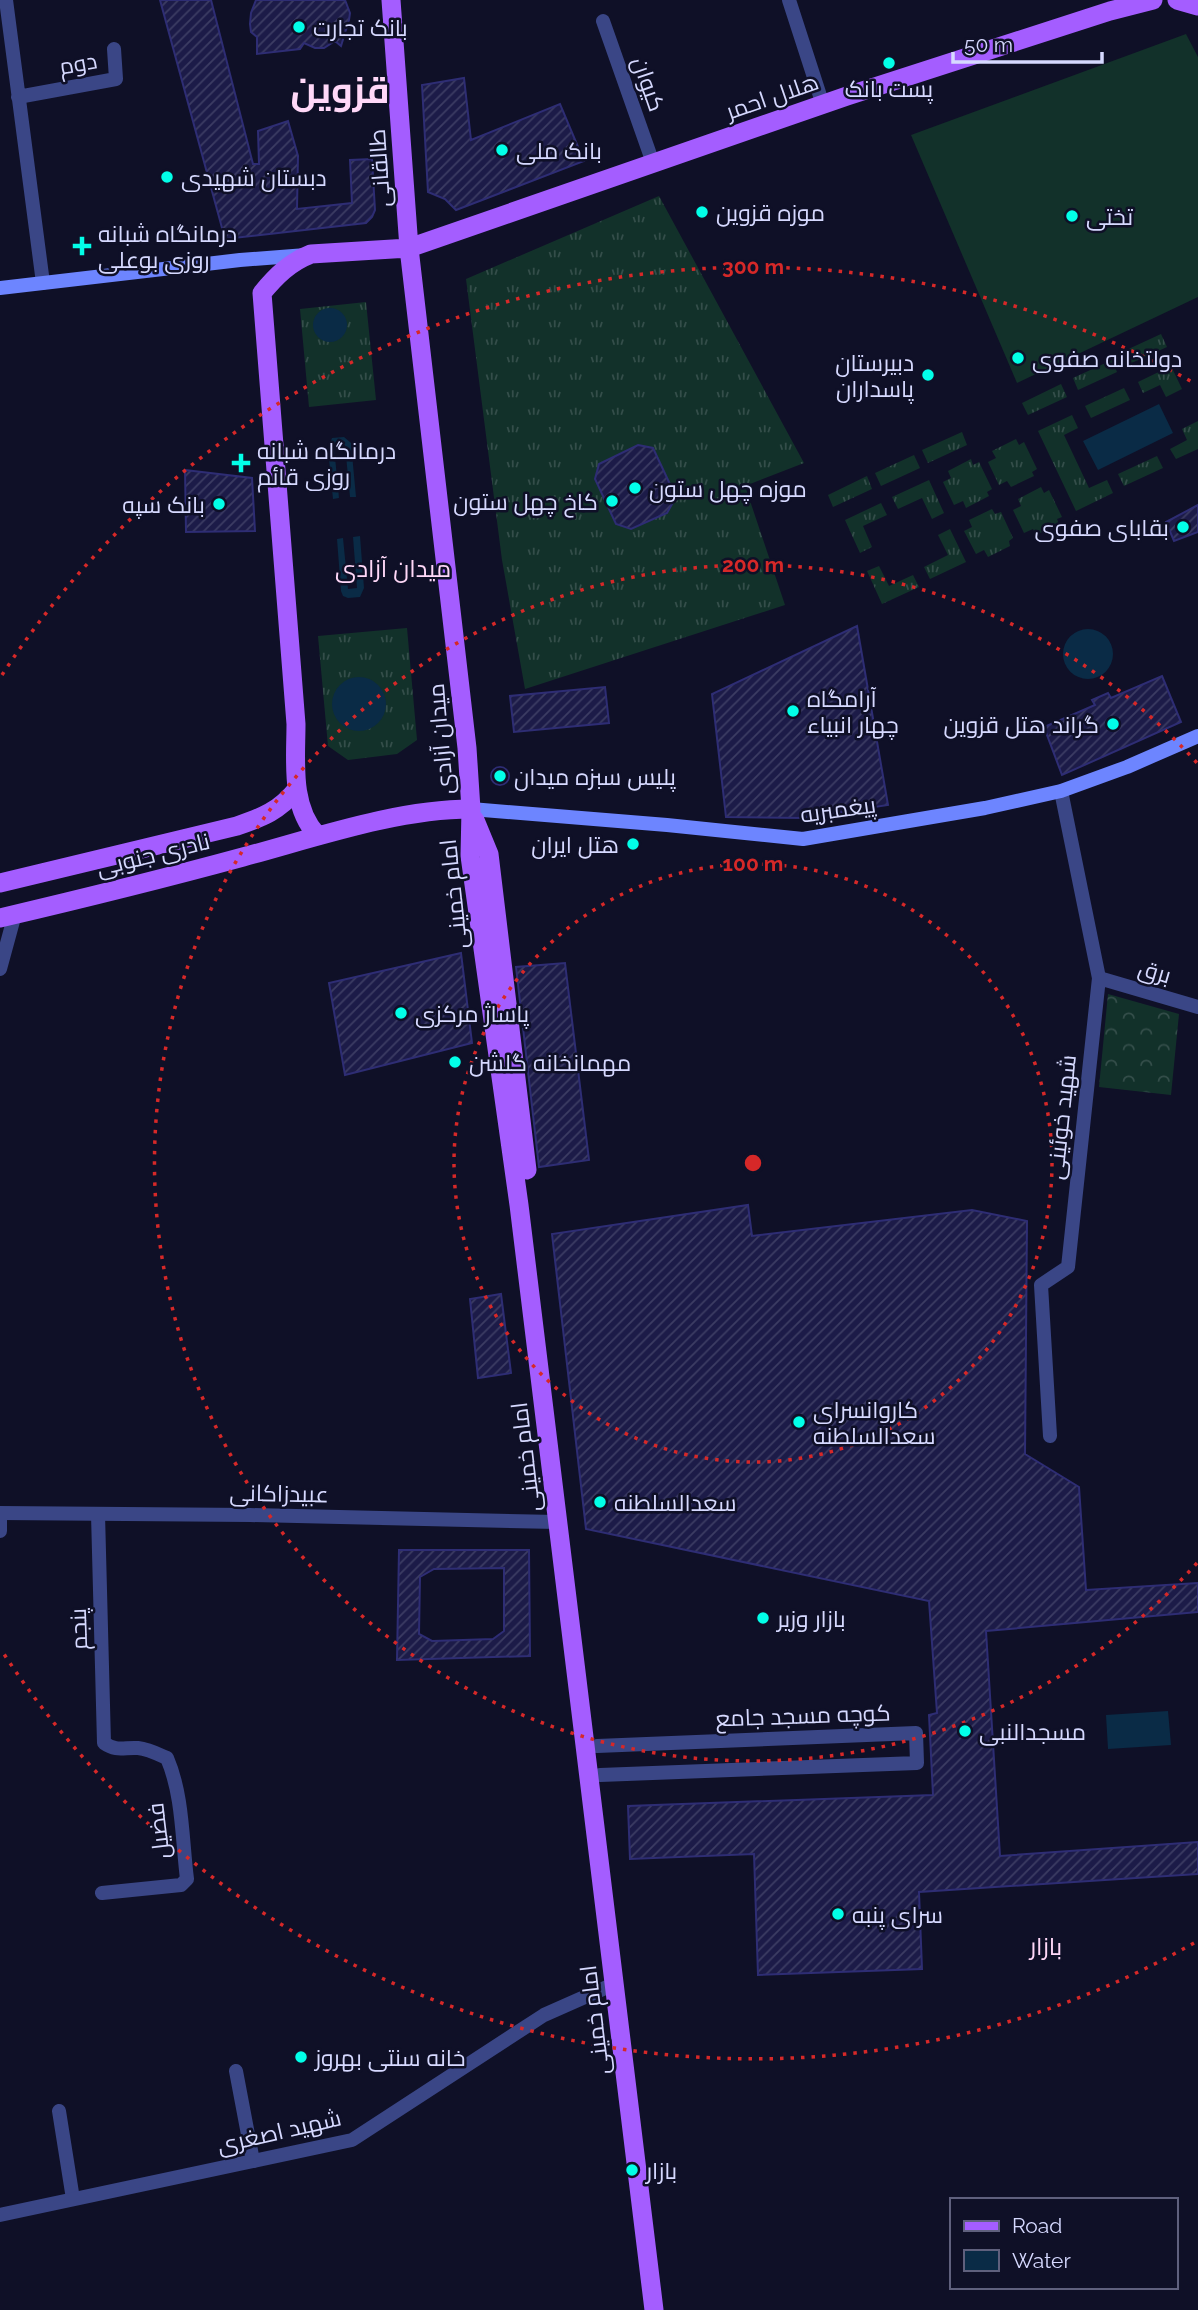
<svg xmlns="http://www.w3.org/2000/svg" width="1198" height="2310" font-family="Raleway,Cairo,sans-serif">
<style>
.grass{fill:url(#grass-tufts)}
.forest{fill:url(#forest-crowns)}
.pitch{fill:#12312a}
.water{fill:#0a2b46}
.building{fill:url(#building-hatch);stroke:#2e2d74;stroke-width:2;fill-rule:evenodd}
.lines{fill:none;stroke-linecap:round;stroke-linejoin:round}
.pedestrian{stroke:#3a4686;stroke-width:14}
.minor{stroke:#3a4686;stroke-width:14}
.tertiary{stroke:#3a4686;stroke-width:14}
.secondary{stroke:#6d85ff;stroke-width:14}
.primary{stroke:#a45dff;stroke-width:19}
.ring{fill:none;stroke:#d62828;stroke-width:3.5;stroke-dasharray:3.5 7}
.poi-dot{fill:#02ffe8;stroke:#0f1027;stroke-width:2.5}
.labels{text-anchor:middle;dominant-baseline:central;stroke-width:5;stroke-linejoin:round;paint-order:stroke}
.poi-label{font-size:23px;fill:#d6d9ff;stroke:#0f1027;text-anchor:start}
.street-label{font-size:23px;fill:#d6d9ff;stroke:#0f1027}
.neighbourhood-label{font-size:24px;fill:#ffd8f8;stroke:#0f1027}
.town-label{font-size:37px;font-weight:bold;fill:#ffd8f8;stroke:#0f1027}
.centre{fill:#d62828;stroke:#0f1027;stroke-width:3.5}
.ring-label{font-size:21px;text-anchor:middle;font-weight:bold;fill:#d62828;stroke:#0f1027;stroke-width:5;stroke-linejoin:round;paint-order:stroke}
</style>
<defs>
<pattern id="grass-tufts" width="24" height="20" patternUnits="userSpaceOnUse" patternTransform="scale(1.75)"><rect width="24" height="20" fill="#12312a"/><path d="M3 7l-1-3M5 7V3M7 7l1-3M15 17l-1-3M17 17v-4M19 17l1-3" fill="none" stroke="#344e4a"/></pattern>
<pattern id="forest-crowns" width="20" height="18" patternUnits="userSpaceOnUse" patternTransform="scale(1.75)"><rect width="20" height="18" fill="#12312a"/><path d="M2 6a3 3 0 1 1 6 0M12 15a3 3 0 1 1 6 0" fill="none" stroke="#344e4a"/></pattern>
<pattern id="building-hatch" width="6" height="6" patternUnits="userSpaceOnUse" patternTransform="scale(1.75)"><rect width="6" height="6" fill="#1c1b48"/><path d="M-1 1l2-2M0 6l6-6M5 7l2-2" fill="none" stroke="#3c3c63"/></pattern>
</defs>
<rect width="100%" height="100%" fill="#0f1027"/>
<path class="grass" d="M659,196L804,463L745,486L785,605L525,689L502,560L466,279Z
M366,302L376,400L309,407L300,309Z
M1161,334L1167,347L1127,365L1122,352Z
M1112,360L1117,372L1078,390L1073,378Z
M1171,366L1182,389L1166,397L1160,385L1143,393L1138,382Z
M1061,384L1067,397L1028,415L1022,403Z
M1124,388L1130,400L1091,418L1085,406Z
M1072,415L1078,428L1064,435L1089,488L1107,480L1113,493L1076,511L1038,431Z
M1198,421V449L1176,459L1170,449L1187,440L1182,429Z
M962,432L967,445L928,463L922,450Z
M1016,439L1019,445L1024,442L1037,469L1032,472L1034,476L1011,487L1007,481L999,485L988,462L996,458L992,451Z
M914,455L920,468L881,486L875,473Z
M1157,456L1163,468L1124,486L1118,474Z
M971,459L973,465L979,462L992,489L987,492L989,496L966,508L963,501L954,505L943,482L951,478L948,471Z
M867,476L872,489L833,507L828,495Z
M929,480L944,513L932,519L922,498L898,509L892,497Z
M1041,487L1044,493L1049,490L1062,517L1057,519L1059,524L1036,535L1033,529L1024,533L1013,510L1021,506L1018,499Z
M881,503L887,515L863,526L872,547L860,553L845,520Z
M992,509L995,514L1001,512L1013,538L1009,541L1010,546L988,557L984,550L976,554L964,531L972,527L969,520Z
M950,529L966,562L930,579L924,567L948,555L938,535Z
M879,566L889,586L913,575L919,587L882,604L867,571Z
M407,628L417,740L397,754L348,760L328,746L318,636Z"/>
<path class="forest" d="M1108,994L1179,1014L1171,1095L1099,1087Z"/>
<path class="pitch" d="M1186,34L1198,57V297L1017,383L911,135Z"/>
<path class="water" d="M313 325a17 17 0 1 1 34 0a17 17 0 1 1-34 0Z
M1159,404L1173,433L1098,470L1083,441Z
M344,437L351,443L356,497H350L345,445L334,447L339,498L333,499L328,449L332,438Z
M360,536L364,588L360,597L348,598L343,596L341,591L337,539L343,538L348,589L357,588L353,537Z
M1063 654a25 25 0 1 1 50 0a25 25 0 1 1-50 0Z
M332 704a27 27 0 1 1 54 0a27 27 0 1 1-54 0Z
M1168,1711L1171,1745L1108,1749L1106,1715Z"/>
<path class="building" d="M160,0H211L253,164H259L258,131L288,121L298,156L297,209L352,203L350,160L372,159L375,210L372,217L366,223L225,239Z
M256,0H345L350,13L349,20L341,46L335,41L324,48H315L304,43L300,49L257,54V37L251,32L250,24L251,13Z
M464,78L471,140L560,104L584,161L456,210L445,199L428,192L422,85Z
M638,445L653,448L676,497L667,513L631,529L616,524L595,479L599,464Z
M185,470L252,478L255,531L186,532Z
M1198,505V532L1174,541L1166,522Z
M857,626L888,805L803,818L726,817L712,694Z
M1162,676L1181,722L1062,775L1044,727L1095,705L1092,700L1108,693L1111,698Z
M605,687L609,723L514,732L510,696Z
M491 776a9 9 0 1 1 18 0a9 9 0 1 1-18 0Z
M461,953L472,1043L345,1075L329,983Z
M565,963L589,1160L539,1167L516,967Z
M748,1205L752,1236L972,1210L1027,1221L1025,1454L1079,1487L1086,1590L1198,1583V1612L986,1631L1000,1856L1198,1842V1874L919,1892L922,1969L758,1975L754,1854L630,1859L628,1806L933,1795L929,1715L937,1713L929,1601L586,1529L552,1234Z
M501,1294L511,1373L478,1378L470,1299Z
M399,1550H529L530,1656L397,1660ZM504,1568V1631L493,1639L432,1641L419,1634L420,1577L434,1569Z"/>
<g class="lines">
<path class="pedestrian" d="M597,1746L916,1733L917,1763L600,1775"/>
<path class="minor" d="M6,0L43,283
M789,0L823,105
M603,21L653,163
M18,97L116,79L114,49
M0,969L15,914
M1099,978L1198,1007
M1050,1436L1041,1285L1068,1267L1099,978L1061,791
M98,1514L104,1743C117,1752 124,1747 138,1748C148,1749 158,1754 167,1758C183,1795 182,1840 187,1879L181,1885L102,1893
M0,1531V1513
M236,2071L253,2161
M59,2111L73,2199"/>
<path class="tertiary" d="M0,1513L250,1515L557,1522
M0,2215L352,2140L544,2015L614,1984"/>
<path class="secondary" d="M0,288L240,260L306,255
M471,809L667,825L803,839L985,808L1061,791L1127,767L1198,736"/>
<path class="primary" d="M391,0L409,248L467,748L471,809L470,856L519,1205L654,2310
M1177,0L1198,6
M475,820L489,854L527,1170
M317,835C290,806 296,760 296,724L262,293C276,276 290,262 311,254L409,248L847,96L1110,11L1153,0
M0,883L237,826C263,817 279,811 297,789
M0,918C81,899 162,879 243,857C314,838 397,809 471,809"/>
</g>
<g class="ring">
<circle cx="753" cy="1163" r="299"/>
<path d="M1197 1563A598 598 0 1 1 1197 763"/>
<path d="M1194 1943A896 896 0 0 1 2 1651M2 675A896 896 0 0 1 1194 383"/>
</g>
<g class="poi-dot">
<circle cx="299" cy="27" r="7"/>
<circle cx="889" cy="63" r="7"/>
<circle cx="502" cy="150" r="7"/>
<circle cx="167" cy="177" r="7"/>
<circle cx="702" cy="212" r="7"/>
<circle cx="1072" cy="216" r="7"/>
<path d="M78.5 235.5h7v7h7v7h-7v7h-7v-7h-7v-7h7z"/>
<circle cx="1018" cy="358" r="7"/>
<circle cx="928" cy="375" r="7"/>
<path d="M237.5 452.5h7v7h7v7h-7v7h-7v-7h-7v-7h7z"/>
<circle cx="635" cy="488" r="7"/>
<circle cx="612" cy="501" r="7"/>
<circle cx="219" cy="504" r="7"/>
<circle cx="1183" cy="527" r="7"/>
<circle cx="793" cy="711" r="7"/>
<circle cx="1113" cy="724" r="7"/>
<circle cx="500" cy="776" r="7"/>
<circle cx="633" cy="844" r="7"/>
<circle cx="401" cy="1013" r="7"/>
<circle cx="455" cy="1062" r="7"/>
<circle cx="799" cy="1422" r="7"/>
<circle cx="600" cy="1502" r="7"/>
<circle cx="763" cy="1618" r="7"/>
<circle cx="965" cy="1731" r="7"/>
<circle cx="838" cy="1914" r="7"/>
<circle cx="301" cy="2057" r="7"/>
<circle cx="632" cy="2170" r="7"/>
</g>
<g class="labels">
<g class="poi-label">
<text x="313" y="27">بانک تجارت</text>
<text x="889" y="88" text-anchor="middle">پست بانک</text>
<text x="516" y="150">بانک ملی</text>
<text x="181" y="177">دبستان شهیدی</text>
<text x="716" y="212">موزه قزوین</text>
<text x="1086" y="216">تختی</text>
<text x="98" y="233">درمانگاه شبانه<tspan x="98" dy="26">روزی بوعلی</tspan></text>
<text x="1032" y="358">دولتخانه صفوی</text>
<text x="914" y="362" text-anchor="end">دبیرستان<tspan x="914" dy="26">پاسداران</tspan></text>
<text x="257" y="450">درمانگاه شبانه<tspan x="257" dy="26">روزی قائم</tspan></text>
<text x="649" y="488">موزه چهل ستون</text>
<text x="598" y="501" text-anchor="end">کاخ چهل ستون</text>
<text x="205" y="504" text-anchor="end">بانک سپه</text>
<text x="1169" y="527" text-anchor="end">بقابای صفوی</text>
<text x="807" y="698">آرامگاه<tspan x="807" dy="26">چهار انبیاء</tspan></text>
<text x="1099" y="724" text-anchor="end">گراند هتل قزوین</text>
<text x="514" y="776">پلیس سبزه میدان</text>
<text x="619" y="844" text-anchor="end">هتل ایران</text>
<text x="415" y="1013">پاساژ مرکزی</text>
<text x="469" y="1062">مهمانخانه گلشن</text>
<text x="813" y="1409">کاروانسرای<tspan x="813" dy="26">سعدالسلطنه</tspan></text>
<text x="614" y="1502">سعدالسلطنه</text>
<text x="777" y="1618">بازار وزیر</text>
<text x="979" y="1731">مسجدالنبی</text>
<text x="852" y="1914">سرای پنبه</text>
<text x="315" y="2057">خانه سنتی بهروز</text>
<text x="646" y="2170">بازار</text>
</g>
<g class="street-label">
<text transform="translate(78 63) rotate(-10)">دوم</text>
<text transform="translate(649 84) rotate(71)">کیوان</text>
<text transform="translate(772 96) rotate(-19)">هلال احمر</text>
<text transform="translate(379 168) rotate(-94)">طالقانی</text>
<text transform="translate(440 739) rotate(-95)">میدان آزادی</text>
<text transform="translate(838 809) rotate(-8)">پیغمبریه</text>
<text transform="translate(153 854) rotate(-14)">نادری جنوبی</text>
<text transform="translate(453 894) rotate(-96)">امام خمینی</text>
<text transform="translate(1155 971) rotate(16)">برق</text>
<text transform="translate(1061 1117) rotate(-84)">شهید خوئینی</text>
<text transform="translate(525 1457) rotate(-97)">امام خمینی</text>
<text transform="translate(279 1493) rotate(1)">عبیدزاکانی</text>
<text transform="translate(78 1629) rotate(-92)">پنجم</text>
<text transform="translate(803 1715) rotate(-2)">کوچه مسجد جامع</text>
<text transform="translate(158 1831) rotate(-97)">فضیل</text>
<text transform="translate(594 2020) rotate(-97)">امام خمینی</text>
<text transform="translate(279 2131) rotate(-13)">شهید اصغری</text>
</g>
<g class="neighbourhood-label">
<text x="393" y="568">میدان آزادی</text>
<text x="1046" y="1946">بازار</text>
</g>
<g class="town-label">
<text x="340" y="90">قزوین</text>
</g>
</g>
<circle cx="753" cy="1163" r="10" class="centre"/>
<g class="ring-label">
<text x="753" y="274">300 m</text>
<text x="753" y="572">200 m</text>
<text x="753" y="871">100 m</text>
</g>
<rect x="950" y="2198" width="228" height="91" fill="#0f1027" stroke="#5f607d" stroke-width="2"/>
<rect x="964" y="2221" width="35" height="10" fill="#a45dff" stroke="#5f607d" stroke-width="2"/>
<text x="1012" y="2233" font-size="21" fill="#d6d9ff">Road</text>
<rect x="964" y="2250" width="35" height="21" fill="#0a2b46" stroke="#5f607d" stroke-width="2"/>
<text x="1012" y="2268" font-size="21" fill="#d6d9ff">Water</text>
<path d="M953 52v10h149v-10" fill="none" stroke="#d6d9ff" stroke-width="3.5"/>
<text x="964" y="52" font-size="21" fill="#d6d9ff" stroke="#0f1027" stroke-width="5" paint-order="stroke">50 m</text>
</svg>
